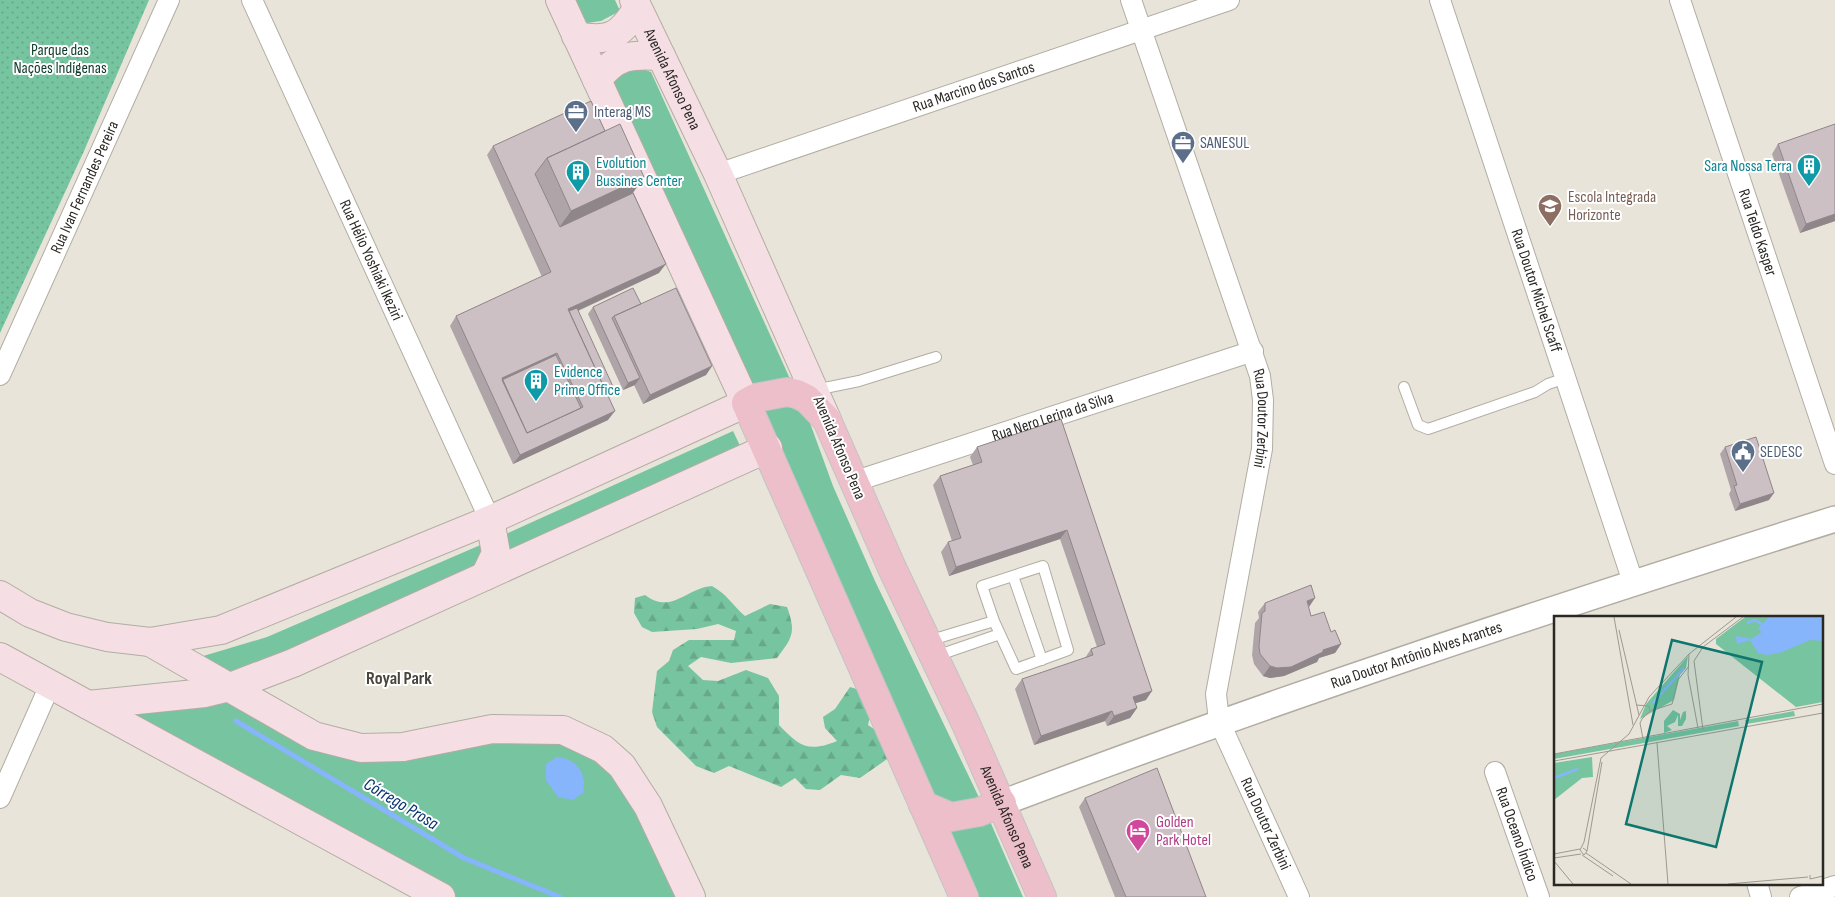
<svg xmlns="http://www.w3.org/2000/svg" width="1835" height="897" font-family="'Sofia Sans Condensed',sans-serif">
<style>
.grass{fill:#77c4a1}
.forest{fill:url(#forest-firs)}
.park{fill:url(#park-dots)}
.water{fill:#86b5fc}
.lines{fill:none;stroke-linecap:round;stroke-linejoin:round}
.stream{stroke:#86b5fc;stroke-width:5}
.service-casing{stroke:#b2ada3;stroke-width:12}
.minor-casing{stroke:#b2ada3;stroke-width:22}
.tertiary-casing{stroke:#b2ada3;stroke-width:28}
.secondary-casing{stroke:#b2ada3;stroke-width:30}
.primary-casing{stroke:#c3c3c2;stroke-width:30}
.service{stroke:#fff;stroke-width:10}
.minor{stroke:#fff;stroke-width:20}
.tertiary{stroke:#fff;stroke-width:25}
.secondary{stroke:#f6dfe4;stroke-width:28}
.primary{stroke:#edbfca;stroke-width:28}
.wall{fill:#afa5a9}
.shaded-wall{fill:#8f868a}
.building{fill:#ccc0c5;stroke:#8f868a;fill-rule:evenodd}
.labels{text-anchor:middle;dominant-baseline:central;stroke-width:4;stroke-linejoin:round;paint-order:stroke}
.park-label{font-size:16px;fill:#0d3a29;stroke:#fff}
.street-label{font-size:16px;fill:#2a2824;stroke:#fff}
.service-label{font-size:16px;fill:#4e5e75;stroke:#fff;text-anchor:start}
.culture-label{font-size:16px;fill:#0d838f;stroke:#fff;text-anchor:start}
.education-label{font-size:16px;fill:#785e54;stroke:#fff;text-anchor:start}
.hotel-label{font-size:16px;fill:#b23c85;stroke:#fff;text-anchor:start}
.neighbourhood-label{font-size:18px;font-weight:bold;fill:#49453c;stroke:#fff}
.water-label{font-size:18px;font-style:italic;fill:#073370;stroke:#fff}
.inset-river{fill:none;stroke:#86b5fc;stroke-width:2.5}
.inset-road{fill:none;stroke:#9d9991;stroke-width:1}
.view{fill:#0f766e;fill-opacity:0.15;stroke:#0f766e;stroke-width:2.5}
.inset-edge{fill:none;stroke:#2a2824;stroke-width:2.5}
</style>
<defs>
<pattern id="forest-firs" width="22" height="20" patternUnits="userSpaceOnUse" patternTransform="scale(1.25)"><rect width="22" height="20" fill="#77c4a1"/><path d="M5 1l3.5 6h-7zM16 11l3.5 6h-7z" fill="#67a88a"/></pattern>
<pattern id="park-dots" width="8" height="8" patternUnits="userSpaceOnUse" patternTransform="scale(1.25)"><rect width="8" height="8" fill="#77c4a1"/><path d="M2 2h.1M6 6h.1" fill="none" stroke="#67a88a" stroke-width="1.8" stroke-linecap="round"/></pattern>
</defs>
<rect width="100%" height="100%" fill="#e9e4d9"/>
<path class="grass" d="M569,0H615L620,11L601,21L580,24Z
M637,67L651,72L810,423L833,486L875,581L986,812L1023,897H977L607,88L622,70Z
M733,431L742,450L231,677L200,657L267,637L506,534Z
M234,701L310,748L494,737L564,741L603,766L619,786L641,821L675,897H456L119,710Z"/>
<path class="forest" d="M712,586C728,595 731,604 745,616L770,604L787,607C796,632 793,637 777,658L731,663L701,657L688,666L703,680L718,681L746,670L768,678L779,696V725C799,746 808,753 837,741L825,728L823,717L835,709L850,687L863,691L872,705L868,725L880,733L890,757L860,778L841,775L820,790L806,789L795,778L781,787L729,766L714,773L696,766L657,727L652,712L657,671L669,661L673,650L689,640H734L736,631L718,624L697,629L652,632L642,627L634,613L635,598L645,595C672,615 686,588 712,586Z"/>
<path class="park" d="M0,0H149L84,151L0,333Z"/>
<path class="water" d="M557,757C577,759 587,773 583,793L573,800L558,797L546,780V764Z"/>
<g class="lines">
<path class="stream" d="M236,721L464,858L560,897"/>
<defs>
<path id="service" d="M1404,387L1418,425L1428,429L1535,392L1548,384L1566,378
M815,390L859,381L936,357
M1043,566L1068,650L1016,669L994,621L982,586Z
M1013,576L1042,660
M928,641L994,621
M936,656L1000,634"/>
<g id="minor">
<path id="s1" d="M252,0L490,520"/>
<path id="s2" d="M1131,0L1260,376L1263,400L1262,449L1216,694L1219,721L1299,897"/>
<path id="s3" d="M1440,0L1633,582"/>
<path id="s4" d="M1680,0L1835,464"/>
<path id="s5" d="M718,174L1229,0"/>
<path id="s6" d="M0,375L169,0"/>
<path id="s7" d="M853,482L1253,351"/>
<path id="s8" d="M1495,772L1539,897"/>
<path d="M0,798L50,685"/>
<path d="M1757,883L1761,897"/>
<path d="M1800,897L1835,886"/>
</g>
<g id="tertiary">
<path id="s9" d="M1002,803C1276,699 1555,607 1835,519"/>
</g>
<g id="secondary">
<path id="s10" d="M634,0L718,174L827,420"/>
<path d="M576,36C609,42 619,37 637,9"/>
<path d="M597,80C616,55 630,54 661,56"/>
<path d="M485,576L496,553L490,520"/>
<path d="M0,595L30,613L66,627L107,637L150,642L221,630L490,520L746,403L560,0"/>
<path d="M150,642L314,736L361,748L403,747L492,729L563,730L603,749L622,766L648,806L691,897"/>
<path d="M0,657L88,705L205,693L230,687L293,663L768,448"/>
<path d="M88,705L441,897"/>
</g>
<g id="primary">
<path d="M923,805L951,817L979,812L1002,803"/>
<path id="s11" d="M964,897L746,403L755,398L787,392L797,394L807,399L827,420L892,568L966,724L1042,897"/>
</g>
</defs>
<use href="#service" class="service-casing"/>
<use href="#minor" class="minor-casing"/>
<use href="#tertiary" class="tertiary-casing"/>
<use href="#secondary" class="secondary-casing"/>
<use href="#primary" class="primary-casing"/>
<use href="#service" class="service"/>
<use href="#minor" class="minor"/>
<use href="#tertiary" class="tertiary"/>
<use href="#secondary" class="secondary"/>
<use href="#primary" class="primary"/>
</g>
<path class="wall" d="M605,131L644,177L633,193L659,273L578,311L611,396L609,397L608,420L513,464L450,326L456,316L542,277L487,155L493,146Z
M1778,144L1835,221L1800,233L1772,154Z
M641,304L712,366L706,375L643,404L634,385L623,390L588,314L593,307Z
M1061,419L1146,700L1135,703L1137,708L1130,718L1107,726L1105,721L1034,745L1015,689L1022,679L1085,658L1091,649L1097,647L1060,539L949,576L941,552L948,542L952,541L933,485L940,476L973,465L970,457L977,447Z
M1725,447L1769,500L1735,511L1729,494L1731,490L1720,454Z
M1265,603L1308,607L1311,616L1331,632L1341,644L1335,653L1319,658L1317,662L1284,676L1270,678L1263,676L1254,664L1252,655L1255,623L1259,618L1258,612Z
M1085,798L1206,897H1115L1079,807Z"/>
<path class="shaded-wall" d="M644,177L626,202L553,236L571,211Z
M1835,214V221L1800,233L1806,224Z
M666,264L659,273L566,316L568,309Z
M557,353L551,362L502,385V378Z
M712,366L706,375L643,404L650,395Z
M640,378L635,385L623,390L628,383Z
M615,391L611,396L599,401L603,396Z
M615,411L608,420L513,464L520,455Z
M1774,493L1769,500L1735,511L1740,504Z
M1067,530L1060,539L949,576L956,567Z
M1315,598L1309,607L1307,601Z
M1341,644L1335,653L1319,658L1317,662L1284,676L1270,678L1263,676L1270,666Z
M1152,691L1146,700L1127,706L1133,697Z
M1137,708L1130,718L1107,726L1114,716Z
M1112,711L1105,721L1034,745L1041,736Z"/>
<path class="building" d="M591,101L605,131L547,158L535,174L560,227L633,193L666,264L568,309L615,411L520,455L456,316L551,272L493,146ZM557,353L583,407L527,433L502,378Z
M620,124L644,177L571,211L547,158Z
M1835,124V214L1806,224L1778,144Z
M633,288L641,304L614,316L612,318L640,378L628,383L593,307Z
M676,288L712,366L650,395L614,316Z
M577,308L615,391L607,394L569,311Z
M556,355L581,408L527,433L502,380Z
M1061,419L1152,691L1133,697L1137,708L1114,716L1112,711L1041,736L1022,679L1093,655L1091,649L1105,644L1067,530L956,567L948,542L961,538L940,476L982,462L977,447Z
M1756,437L1774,493L1740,504L1734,486L1737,485L1725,447Z
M1311,585L1315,598L1307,601L1311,616L1324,612L1331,632L1335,630L1341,644L1323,650V652L1291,667L1277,668L1270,666L1260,654L1259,646L1262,613L1265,611V603Z
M1157,768L1206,897H1126L1085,798Z"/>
<defs>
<symbol id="office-pin" viewBox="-11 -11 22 30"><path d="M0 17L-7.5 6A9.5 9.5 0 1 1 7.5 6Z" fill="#5c6f8a" stroke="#fff"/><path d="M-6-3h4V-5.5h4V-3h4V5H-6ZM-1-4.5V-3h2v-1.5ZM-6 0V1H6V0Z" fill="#fff"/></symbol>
<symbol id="building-pin" viewBox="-11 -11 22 30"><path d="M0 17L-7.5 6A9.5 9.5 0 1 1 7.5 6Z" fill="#0f9aa8" stroke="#fff"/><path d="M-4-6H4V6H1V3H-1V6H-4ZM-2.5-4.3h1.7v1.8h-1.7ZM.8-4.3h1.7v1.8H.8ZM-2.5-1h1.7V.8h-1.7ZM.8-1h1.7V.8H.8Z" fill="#fff"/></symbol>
<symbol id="school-pin" viewBox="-11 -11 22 30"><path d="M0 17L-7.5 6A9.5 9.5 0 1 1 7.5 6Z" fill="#8d6e63" stroke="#fff"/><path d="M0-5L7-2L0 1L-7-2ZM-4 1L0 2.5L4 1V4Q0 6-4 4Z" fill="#fff"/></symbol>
<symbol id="civic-pin" viewBox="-11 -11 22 30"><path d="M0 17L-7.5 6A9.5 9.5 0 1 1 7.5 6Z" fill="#5c6f8a" stroke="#fff"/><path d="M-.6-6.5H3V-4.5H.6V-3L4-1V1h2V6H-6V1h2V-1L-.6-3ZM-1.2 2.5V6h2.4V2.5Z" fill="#fff"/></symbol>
<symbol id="hotel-pin" viewBox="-11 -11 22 30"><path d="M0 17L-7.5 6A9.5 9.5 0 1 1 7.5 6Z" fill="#d1479c" stroke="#fff"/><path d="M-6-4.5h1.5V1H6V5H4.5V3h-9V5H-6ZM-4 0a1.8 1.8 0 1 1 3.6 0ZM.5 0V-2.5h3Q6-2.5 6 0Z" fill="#fff"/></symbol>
</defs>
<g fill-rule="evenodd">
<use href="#office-pin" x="562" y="98" width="28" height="38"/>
<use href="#office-pin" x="1169" y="129" width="28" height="38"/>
<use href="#building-pin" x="1795" y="152" width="28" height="38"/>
<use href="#building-pin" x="564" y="158" width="28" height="38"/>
<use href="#school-pin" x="1536" y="192" width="28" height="38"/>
<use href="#building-pin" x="522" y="367" width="28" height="38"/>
<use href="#civic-pin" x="1729" y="438" width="28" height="38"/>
<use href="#hotel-pin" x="1124" y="817" width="28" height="38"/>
</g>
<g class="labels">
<g class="park-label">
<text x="60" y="50">Parque das<tspan x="60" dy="18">Nações Indígenas</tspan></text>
</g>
<g class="street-label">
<text stroke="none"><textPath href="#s10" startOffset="88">Avenida Afonso Pena</textPath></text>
<text stroke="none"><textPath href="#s5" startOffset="270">Rua Marcino dos Santos</textPath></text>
<text stroke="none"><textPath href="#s6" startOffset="206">Rua Ivan Fernandes Pereira</textPath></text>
<text stroke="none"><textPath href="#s4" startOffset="245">Rua Teldo Kasper</textPath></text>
<text stroke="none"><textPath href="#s1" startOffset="286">Rua Hélio Yoshiaki Ikeziri</textPath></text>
<text stroke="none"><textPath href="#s3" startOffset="306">Rua Doutor Michel Scaff</textPath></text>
<text stroke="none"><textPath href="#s7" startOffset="210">Rua Nero Lerina da Silva</textPath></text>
<text stroke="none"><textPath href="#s2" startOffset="440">Rua Doutor Zerbini</textPath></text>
<text transform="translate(839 448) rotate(67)">Avenida Afonso Pena</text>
<text stroke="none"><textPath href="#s9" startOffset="440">Rua Doutor Antônio Alves Arantes</textPath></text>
<text stroke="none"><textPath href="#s11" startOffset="1069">Avenida Afonso Pena</textPath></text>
<text stroke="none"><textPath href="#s2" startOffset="860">Rua Doutor Zerbini</textPath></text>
<text stroke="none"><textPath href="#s8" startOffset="66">Rua Oceano Índico</textPath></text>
</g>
<g class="service-label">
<text x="594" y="112">Interag MS</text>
<text x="1200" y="143">SANESUL</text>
<text x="1760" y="452">SEDESC</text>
</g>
<g class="culture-label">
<text x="596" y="163">Evolution<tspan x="596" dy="18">Bussines Center</tspan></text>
<text x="1792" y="166" text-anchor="end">Sara Nossa Terra</text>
<text x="554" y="372">Evidence<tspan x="554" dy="18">Prime Office</tspan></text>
</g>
<g class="education-label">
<text x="1568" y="197">Escola Integrada<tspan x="1568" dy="18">Horizonte</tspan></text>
</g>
<g class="hotel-label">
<text x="1156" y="822">Golden<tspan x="1156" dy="18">Park Hotel</tspan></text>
</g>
<g class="neighbourhood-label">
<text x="399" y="678">Royal Park</text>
</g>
<g class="water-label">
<text transform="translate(401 804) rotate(31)">Córrego Prosa</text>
</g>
</g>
<g transform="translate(1554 616)">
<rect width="269" height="269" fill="#e9e4d9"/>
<path d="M134,40L132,52L126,59L120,84L86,103L92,88ZM240,95L241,100L192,108L191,104ZM184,105L185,110L0,143V138Z" fill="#77c4a1"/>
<path d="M119,94L126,98V104L129,96L132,95V103L128,110H124V99L121,106L113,110L118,114L110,117V105Z" fill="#77c4a1"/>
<path d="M191,1H269V86L242,91L162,28V23ZM38,141L39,161L28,162L0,184V147Z" fill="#77c4a1"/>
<path d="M215,1H269V25L256,24L228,36L213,39L204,37L196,24L183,28L182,20L197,23L208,16L204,13Z" fill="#86b5fc"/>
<path class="inset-river" d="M193,7L201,4L209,9M99,87L130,52M0,162L24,153"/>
<path class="inset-road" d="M60,1L79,109M65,14L85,99M82,89L95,90L96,95M144,112L134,59L135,38L182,1M149,114L140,45L149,31L189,1M89,123L86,107L88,103L96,95L118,88L124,64L135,50M103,127L114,268M0,138L269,88M0,145L269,97M29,232L33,235L30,239L26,234L30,226L47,142L75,118L95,81L135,38M33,235L48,146M32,237L77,268M0,238L26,233M28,239L59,260M0,242L27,238M0,245L19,268M256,259V263L269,260M174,268L254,261"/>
<path class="view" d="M118,24L208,46L162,231L72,208Z"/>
<rect width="269" height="269" class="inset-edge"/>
</g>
</svg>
